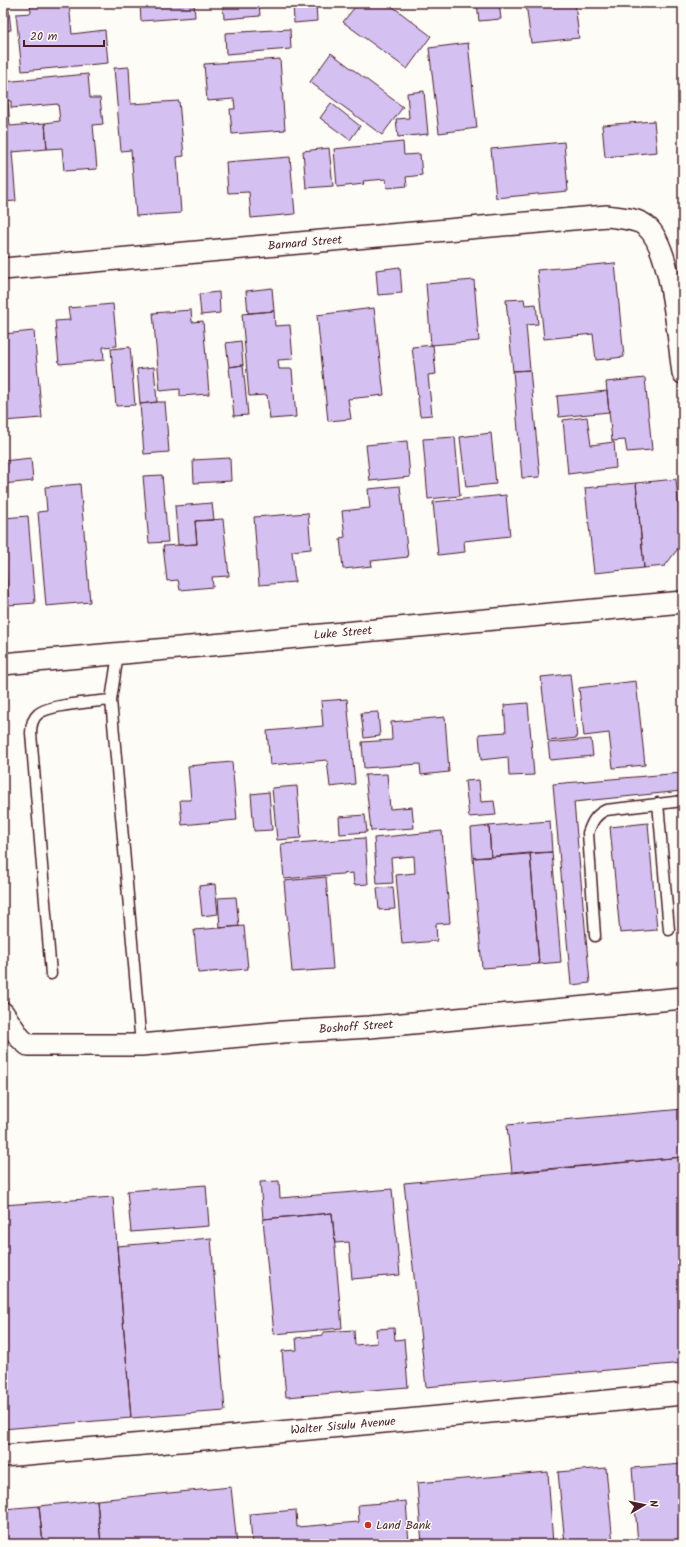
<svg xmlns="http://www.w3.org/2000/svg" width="686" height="1547" font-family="Kalam,sans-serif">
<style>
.building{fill:#d4c0f1;stroke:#4a1f2b}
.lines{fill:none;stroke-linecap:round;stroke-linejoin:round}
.lane-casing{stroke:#4a1f2b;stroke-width:13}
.street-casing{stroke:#4a1f2b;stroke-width:24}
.lane{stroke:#fdfcf7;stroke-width:10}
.street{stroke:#fdfcf7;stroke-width:21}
.poi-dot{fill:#c8321e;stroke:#fdfcf7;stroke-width:1.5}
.labels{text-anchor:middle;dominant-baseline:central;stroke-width:3;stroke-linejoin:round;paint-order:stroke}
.street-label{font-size:12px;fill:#4a1f2b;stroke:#fdfcf7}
.poi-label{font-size:12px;fill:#4a1f2b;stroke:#fdfcf7;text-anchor:start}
</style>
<rect width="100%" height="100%" fill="#fdfcf7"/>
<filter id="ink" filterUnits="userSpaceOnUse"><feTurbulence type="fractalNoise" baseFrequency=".025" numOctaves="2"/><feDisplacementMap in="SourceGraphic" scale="8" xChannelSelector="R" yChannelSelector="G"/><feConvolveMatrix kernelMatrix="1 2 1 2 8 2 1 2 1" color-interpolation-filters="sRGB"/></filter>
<g filter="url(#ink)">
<path class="building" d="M3,3H8L11,30L3,31Z
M30,3H69L72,34L105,30L108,63L22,71L16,14L31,13Z
M140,3H194L195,17L141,21Z
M223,3H259L260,16L224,19Z
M293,3H316L317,21L294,23Z
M358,3H388L431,36L407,69L343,22Z
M477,3H499L501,19L479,21Z
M526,3H575L579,38L531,43Z
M290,29L291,49L226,54L225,33Z
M468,43L477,128L439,133L429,48Z
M331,53L403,107L382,135L310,82Z
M280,59L285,130L232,134L230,109H235L234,99L207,101L204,64Z
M129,67L131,104L179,101L184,156L177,157L181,213L136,216L131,150L121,151L114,68Z
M88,74L90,98H100L103,124L93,125L97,169L64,171L62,148L47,149L45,123L60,121L58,104L11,108V101H3V82Z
M424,91L428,134L398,137L396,119L409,118L407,93Z
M3,103H8L10,126L45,123L47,149L12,152L16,201L3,202Z
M331,103L360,126L350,140L320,118Z
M654,121L657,152L605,157L602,125Z
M403,142L404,155L420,154L422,175L406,177L407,186L387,188L386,179L363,181L364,184L337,187L334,149Z
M564,142L568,191L496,198L491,149Z
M329,148L333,186L306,188L303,151Z
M290,157L295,214L251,218L249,192L228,193L226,162Z
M615,263L624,357L596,360L593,334L544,339L537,270Z
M400,267L402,293L378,295L376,270Z
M474,280L479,341L431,345L426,284Z
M272,288L274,311L248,313L246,291Z
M219,292L220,313L201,315L199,294Z
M524,299L525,305L536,304L538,324L526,325L530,370L513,371L506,300Z
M113,304L117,346L103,347L104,360L59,364L55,321L70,320L68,308Z
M374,308L384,395L348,399L351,419L328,421L317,315Z
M191,310L192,322L203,321L209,394L180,396V389L160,391L153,313Z
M274,311L275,326L290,325L293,359L278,360L279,369H292L296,417L270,419L267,395L249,396L242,314Z
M34,331L42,418L3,421V334Z
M241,341L243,365L229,367L226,343Z
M433,345L436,374L428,375L432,415L420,416L412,347Z
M130,347L135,405L116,406L111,349Z
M243,365L248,415L234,416L229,367Z
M154,367L157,402L140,404L137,369Z
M530,370L540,477L522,478L513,371Z
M645,378L652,450L627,452L625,440L612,441L606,382Z
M607,391L609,412L559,417L557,396Z
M157,402H165L169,452L144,454L140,404Z
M587,417L591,445L614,442L616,468L568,474L563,420Z
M491,433L496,484L466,487L460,437Z
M455,437L460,496L428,499L423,439Z
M407,441L410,477L370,481L366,445Z
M31,458L33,481L3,484V461Z
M230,458L231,481L194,483L193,460Z
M162,475L168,542L149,543L143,476Z
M676,479L682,543L665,566L644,568L636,483Z
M636,483L644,568L594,573L585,488Z
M80,484L90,602L46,606L38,512L47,511L45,487Z
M400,486L408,557L371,561L372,566L343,569L340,538L345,537L342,511L370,508L368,489Z
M506,495L510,536L464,541L465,552L438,555L433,502Z
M212,503L214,520L195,521L197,544L178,545L175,506Z
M308,513L311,549L292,551L295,582L259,585L254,517Z
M28,516L35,603L9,605L3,536V518Z
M223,519L229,576L212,577L213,587L180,590L178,580L167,581L163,546L197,544L195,521Z
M570,674L577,738L548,741L541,677Z
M636,681L645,765L613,768L609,733L584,736L579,688Z
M347,699L355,784L330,787L327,760L270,765L267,731L323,726L321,701Z
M528,703L534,775L509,776L508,757L481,760L479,734L506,732L504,705Z
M378,712L380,736L364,738L361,713Z
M445,717L449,772L421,775L420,764L364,768L362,742L392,740L391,722Z
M591,739L593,756L550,760L548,743Z
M232,762L237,820L182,825L180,800H191L188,766Z
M681,773L682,791L574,802L590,983L571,985L553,784Z
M387,774L390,809L412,807L414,828L371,831L365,775Z
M479,780L481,802L494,801L496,815L469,817L465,781Z
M297,786L301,838L277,840L272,788Z
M269,792L272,830L254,831L251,794Z
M365,815L367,832L340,834L339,817Z
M550,821L552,852L491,857L489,826Z
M648,823L657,930L620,933L610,827Z
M489,826L491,857L473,858L471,828Z
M442,831L450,923L436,924L437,941L402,944L396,875L415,873L414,856L391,858L393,883L377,884L374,838Z
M365,838L368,884L354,885L353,873L284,879L281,844Z
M552,852L561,962L539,964L530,853Z
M530,853L539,964L482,968L473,858Z
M326,877L333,969L292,972L284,881Z
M215,884L218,914L202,916L199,886Z
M393,887L395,909L379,910L377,888Z
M236,897L239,926L220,928L218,898Z
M244,926L248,969L198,973L194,930Z
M683,1109V1157L512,1172L507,1125Z
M683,1157V1363L426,1387L404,1183Z
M279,1181L280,1198L392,1189L400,1275L352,1279L349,1242L335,1243L332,1213L263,1219L260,1182Z
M206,1185L209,1226L131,1232L127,1191Z
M113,1197L131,1418L3,1429V1205Z
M332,1213L342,1328L274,1334L263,1219Z
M211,1238L225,1411L131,1418L117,1246Z
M394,1328L395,1340L404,1339L408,1387L286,1397L282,1351L297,1350L296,1338L323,1335V1332L354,1330L355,1345L377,1343L376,1329Z
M683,1464V1544H638L632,1468Z
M606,1468L613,1544H565L558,1472Z
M548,1472L553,1544H422L417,1483Z
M231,1487L237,1544H101L97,1500Z
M97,1500L101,1544H43L39,1506Z
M406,1501L409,1544H252L250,1514L296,1510L297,1527L359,1522L358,1505Z
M39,1506L43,1544H3V1509Z"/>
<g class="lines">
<defs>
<path id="lane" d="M118,654L111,700L141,1045
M658,803L669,930
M595,936L588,833C592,822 595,815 606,810L683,801
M51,974L31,733C31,726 32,719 38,714C49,704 95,702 111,700"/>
<path id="street" d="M3,269L607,216C619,218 636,218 646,226C672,247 678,339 683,373
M3,664L683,602
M3,1013L20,1038L28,1045H141L284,1032L370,1027L683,998
M3,1456L203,1439L683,1394"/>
</defs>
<use href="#lane" class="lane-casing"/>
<use href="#street" class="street-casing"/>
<use href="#lane" class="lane"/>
<use href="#street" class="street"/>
</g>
</g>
<circle class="poi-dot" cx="368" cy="1525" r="4"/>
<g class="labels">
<g class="street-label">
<text transform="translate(305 243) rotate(-5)">Barnard Street</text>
<text transform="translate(343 633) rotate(-5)">Luke Street</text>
<text transform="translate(356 1027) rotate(-4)">Boshoff Street</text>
<text transform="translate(343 1426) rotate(-5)">Walter Sisulu Avenue</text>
</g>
<g class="poi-label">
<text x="376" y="1525">Land Bank</text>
</g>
</g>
<rect width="686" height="1547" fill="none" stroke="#fdfcf7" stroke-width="16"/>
<rect x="8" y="8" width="670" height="1531" fill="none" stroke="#4a1f2b" stroke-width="1.5" filter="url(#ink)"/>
<g transform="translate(644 1505) rotate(81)" stroke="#fdfcf7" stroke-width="3" paint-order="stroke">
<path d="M0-3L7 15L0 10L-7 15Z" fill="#4a1f2b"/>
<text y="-6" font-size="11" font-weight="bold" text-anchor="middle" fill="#4a1f2b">N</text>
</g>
<path d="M24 40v6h80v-6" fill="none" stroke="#4a1f2b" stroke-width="2"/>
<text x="30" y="40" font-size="12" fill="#4a1f2b" stroke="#fdfcf7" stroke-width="3" paint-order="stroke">20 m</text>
</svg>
